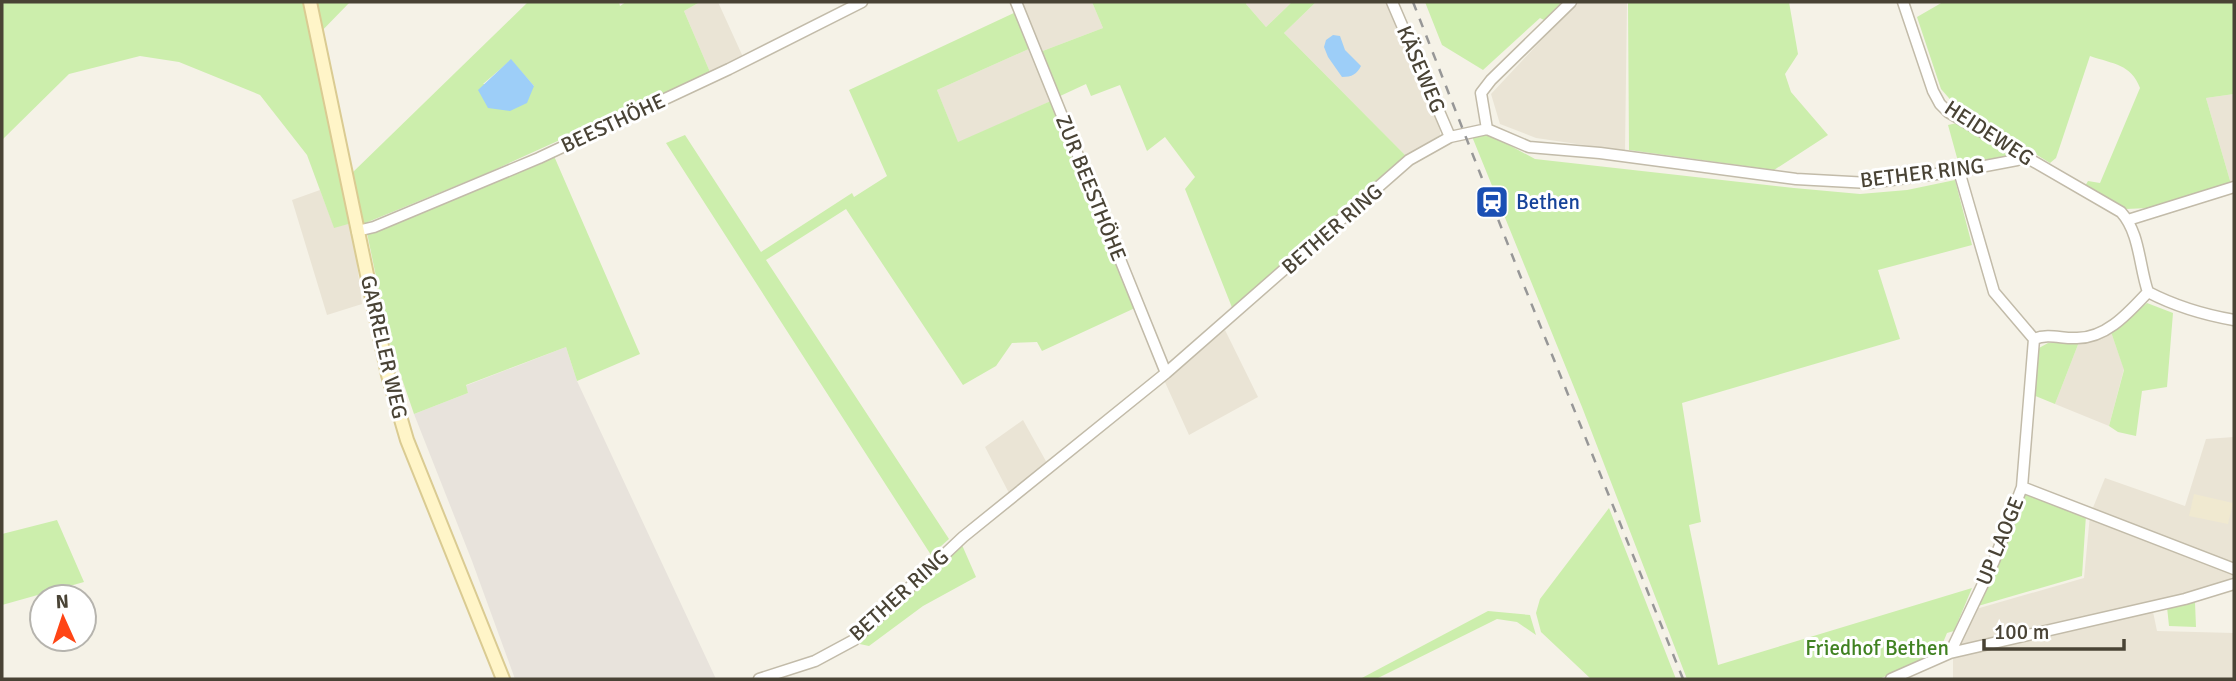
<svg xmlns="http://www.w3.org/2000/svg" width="2236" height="681" font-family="Signika,sans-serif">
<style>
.residential{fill:#eae4d5}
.industrial{fill:#e8e3dc}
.education{fill:#f0e9d0}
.green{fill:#cceeac;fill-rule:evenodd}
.water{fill:#9dcef8}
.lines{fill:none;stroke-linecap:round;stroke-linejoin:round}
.street-casing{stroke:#c2bba9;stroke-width:13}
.secondary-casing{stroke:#dacb92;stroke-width:16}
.street{stroke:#fff;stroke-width:10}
.secondary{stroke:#fff5c8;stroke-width:12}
.rail{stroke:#979797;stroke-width:2.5;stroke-dasharray:9 9;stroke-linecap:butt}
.labels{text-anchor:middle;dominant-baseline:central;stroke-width:6;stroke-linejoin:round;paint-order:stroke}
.street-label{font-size:21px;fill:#494335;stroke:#fff}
.transit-label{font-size:21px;fill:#164399;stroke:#fff;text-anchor:start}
.park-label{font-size:21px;fill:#408221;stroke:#fff}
</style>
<rect width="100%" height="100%" fill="#f5f2e7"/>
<path class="residential" d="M700,2H718L743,57L710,72L684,11Z
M1020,2H1092L1103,28L1040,52Z
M1247,2H1292L1266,27L1246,4Z
M1316,2H1386L1440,128V135L1408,158L1284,33Z
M1577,2H1627L1625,151L1536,138L1500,124L1491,94Z
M1031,48L1053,100L958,143L937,90Z
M2234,94V183L2231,184L2206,98Z
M320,190L334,227L352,223L362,304L327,315L292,200Z
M1225,330L1258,397L1189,435L1164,380Z
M2111,332L2124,369L2109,426L2055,404L2079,342Z
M1023,420L1047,463L1009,493L985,447Z
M2234,437V573L2229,582L2151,602L2157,631L2234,633V679H1953V657L1976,609L2084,578L2090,515L2105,478L2185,506L2206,439Z"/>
<path class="industrial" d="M566,347L577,381L716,679H515L472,561L414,414L468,393L465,386Z"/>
<path class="education" d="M2194,494L2233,503L2228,524L2189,516Z"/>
<path class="green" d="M2,2H350L313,40L352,223L334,228L307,155L260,95L179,62L140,56L69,74L2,140Z
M528,2H619L620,6L626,2H700L684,11L710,72L485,174L363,224L352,173ZM511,60L534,86L483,84Z
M1092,2H1247L1246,4L1266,27L1292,2H1316L1284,33L1408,158L1233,310L1185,189L1195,177L1165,137L1147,151L1120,85L1091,96L1086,84L1058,97L1040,52L1103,28Z
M1425,2H1562L1544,20L1540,18L1483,70L1442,45Z
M1628,2H1789L1798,54L1785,74L1791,92L1828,135L1774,170L1629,150Z
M1943,2H2234V94L2206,98L2231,184L2149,208L2126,209L2085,186L2088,181L2100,183L2140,88C2131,64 2113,64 2090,56L2056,158L2050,163L1955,105L1941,89L1917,17Z
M1016,12L1031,48L937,90L958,142L1053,100L1135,308L1042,351L1037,342L1012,343L996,366L963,385L846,209L766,260L949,539L931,555L666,143L685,135L761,252L852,193L854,197L887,176L849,90Z
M1957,123L2010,155L1959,165L1948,125Z
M1487,133L1535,159L1794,188L1860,194L1907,190L1955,180L1972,245L1878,270L1900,339L1682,403L1701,522L1689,525L1718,665L1972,588L1954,631L1947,633L1942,645L1931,653L1930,657L1879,679H1687L1582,407L1471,134Z
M554,156L640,354L577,381L566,347L466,385L468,393L414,414L390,344L367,233Z
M2147,303L2173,313L2167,387L2142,391L2136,436L2118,432L2109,426L2124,370L2111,332Z
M2079,342L2055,404L2033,395L2039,348L2048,343Z
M2024,490L2086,515L2082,576L1978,606L1998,561Z
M1609,508L1676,679H1591L1541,632L1536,613L1540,599Z
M57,520L84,582L2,605V534Z
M962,545L976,577L923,606L869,646L855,643L896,609Z
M2195,602L2196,627L2169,626L2167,607Z
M1488,611L1530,615L1536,635L1517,622L1497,619L1376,679H1360Z"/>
<path class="water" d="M1333,35L1340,36L1345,50L1361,66C1357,74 1352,77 1342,77L1328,57L1324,47L1326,40Z
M511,59L534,86L527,103L510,111L488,108L478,90Z"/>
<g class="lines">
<defs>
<path id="street" d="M1016,2L1166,373
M1392,2L1450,137
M1903,2L1933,91L1940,104L1948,112L2121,212C2140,233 2139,266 2148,292C2175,306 2205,315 2234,320
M1487,129L1481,93L1491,80L1571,2
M1959,171L1994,292L2034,339
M2128,220L2234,187
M357,231L374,227L539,158L729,69L862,2
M2022,487L2234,569
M1950,653L1994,561L2022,487L2034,339C2049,333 2062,339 2077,338C2107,338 2129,312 2148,292
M759,679L815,661L854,640L963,537L1166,373L1409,160L1450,137L1487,129L1529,147L1600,153L1796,179L1869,183L1959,171L2017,160L2023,156
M1891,679L1950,653L2185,599L2234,584"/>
<path id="secondary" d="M310,2L388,375L407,440L503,679"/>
</defs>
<use href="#street" class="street-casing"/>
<use href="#secondary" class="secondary-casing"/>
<use href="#street" class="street"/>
<use href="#secondary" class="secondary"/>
<path class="rail" d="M1413,2L1523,283L1683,679"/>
</g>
<defs>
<symbol id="station-square" viewBox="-11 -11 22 22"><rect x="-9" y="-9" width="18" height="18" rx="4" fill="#1a4fb4" stroke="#fff"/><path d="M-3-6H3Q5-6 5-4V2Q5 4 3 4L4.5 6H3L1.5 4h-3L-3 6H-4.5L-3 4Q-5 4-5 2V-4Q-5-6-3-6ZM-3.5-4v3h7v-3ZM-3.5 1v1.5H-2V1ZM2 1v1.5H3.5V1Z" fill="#fff"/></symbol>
</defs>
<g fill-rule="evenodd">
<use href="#station-square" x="1473" y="183" width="38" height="38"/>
</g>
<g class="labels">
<g class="street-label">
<text transform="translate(1421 69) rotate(67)">KÄSEWEG</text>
<text transform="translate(613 123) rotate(-25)">BEESTHÖHE</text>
<text transform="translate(1989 133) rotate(33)">HEIDEWEG</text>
<text transform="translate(1922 173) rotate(-7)">BETHER RING</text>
<text transform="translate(1091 188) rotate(68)">ZUR BEESTHÖHE</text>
<text transform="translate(1332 229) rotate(-41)">BETHER RING</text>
<text transform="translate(384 347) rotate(77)">GARRELER WEG</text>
<text transform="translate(2000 541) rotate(-68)">UP LAOGE</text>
<text transform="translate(899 595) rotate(-42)">BETHER RING</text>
</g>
<g class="transit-label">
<text x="1516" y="202">Bethen</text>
</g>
<g class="park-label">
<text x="1877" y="648">Friedhof Bethen</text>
</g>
</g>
<rect width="2236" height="681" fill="none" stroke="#494335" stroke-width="7"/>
<g transform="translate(63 618) rotate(357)"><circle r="33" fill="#ffffff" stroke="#b6b4ae" stroke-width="2"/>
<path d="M0-5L12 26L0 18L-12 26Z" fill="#ff4515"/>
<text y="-10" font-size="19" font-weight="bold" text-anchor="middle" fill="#494335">N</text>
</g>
<path d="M1984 639v10h140v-10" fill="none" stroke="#494335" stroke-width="3.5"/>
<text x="1994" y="639" font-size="21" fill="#494335" stroke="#ffffff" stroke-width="5" paint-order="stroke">100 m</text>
</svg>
